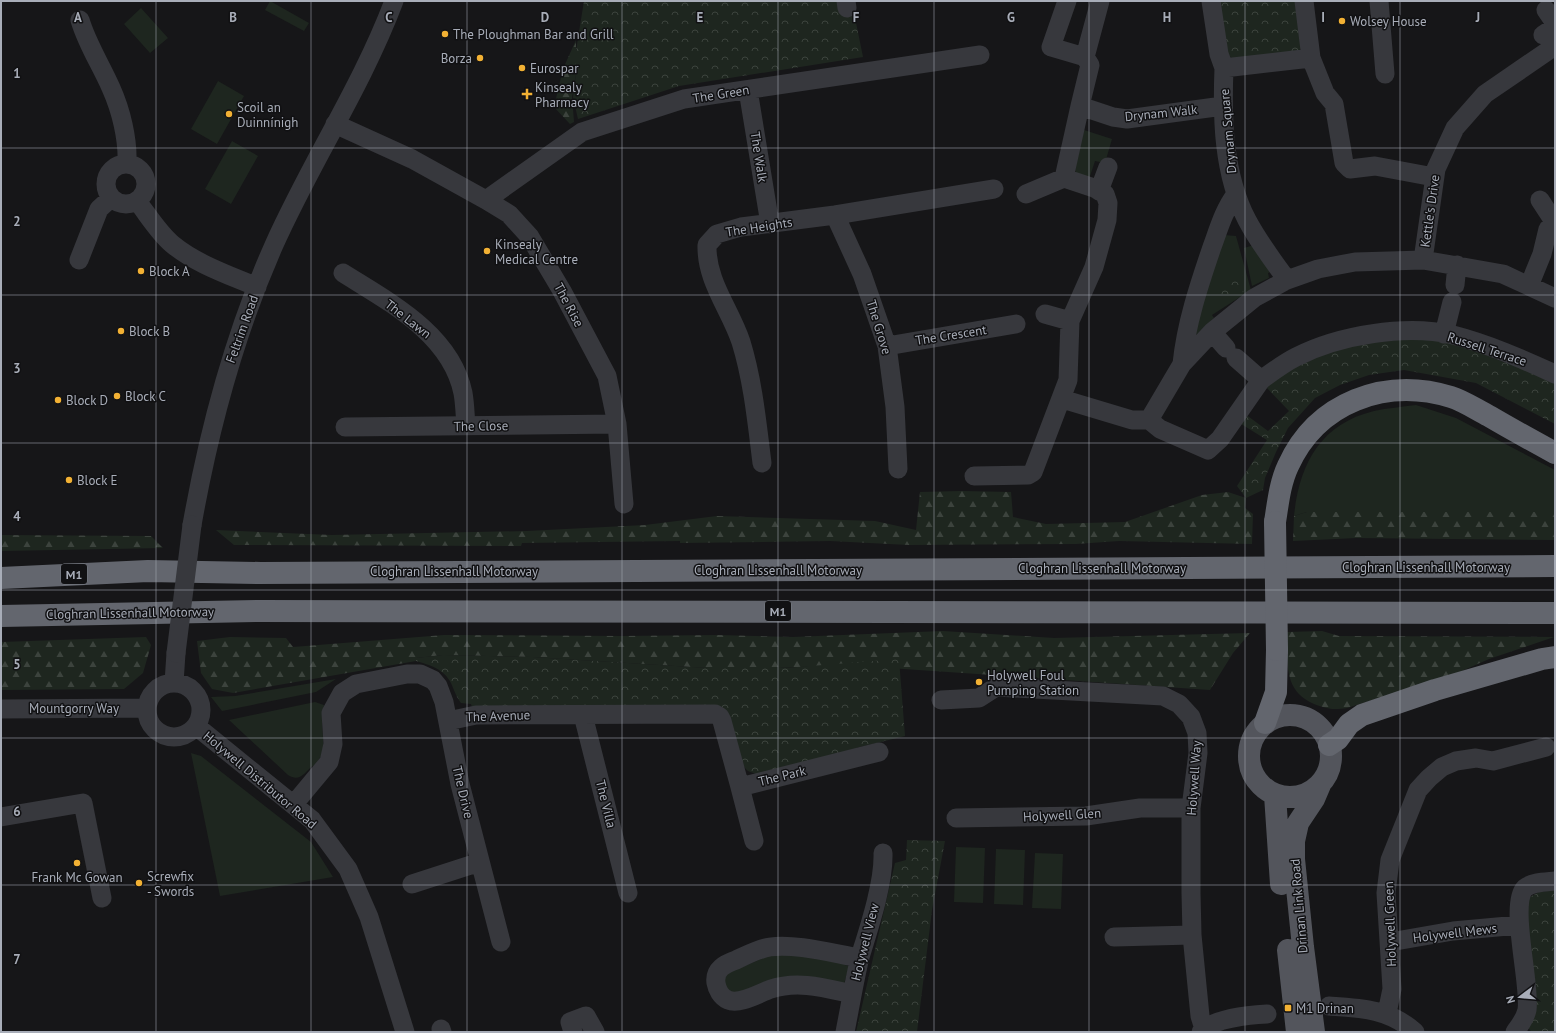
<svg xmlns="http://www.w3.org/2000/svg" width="1556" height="1033" font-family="'PT Sans',sans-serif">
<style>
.green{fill:#1e261f}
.forest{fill:url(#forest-firs)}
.park{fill:url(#park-crowns)}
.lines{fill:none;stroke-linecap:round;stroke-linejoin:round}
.minor{stroke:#37383d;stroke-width:19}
.major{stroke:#53555c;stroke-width:22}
.highway{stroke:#63666e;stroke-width:22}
.minor-bridge{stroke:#37383d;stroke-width:19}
.highway-bridge{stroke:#63666e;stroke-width:22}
.grid{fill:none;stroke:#a8adb8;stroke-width:1;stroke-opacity:0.55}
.poi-dot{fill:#f2b134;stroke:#111113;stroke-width:1.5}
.labels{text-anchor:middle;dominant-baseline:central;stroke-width:3;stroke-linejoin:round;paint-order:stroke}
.shield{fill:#111113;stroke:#7b7e86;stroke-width:1}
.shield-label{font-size:12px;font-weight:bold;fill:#a8adb8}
.poi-label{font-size:13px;fill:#a8adb8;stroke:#111113;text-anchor:start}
.street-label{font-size:13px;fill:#a8adb8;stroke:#111113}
.grid-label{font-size:13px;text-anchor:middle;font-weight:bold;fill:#a8adb8;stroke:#111113;stroke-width:3;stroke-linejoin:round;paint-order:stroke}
</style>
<defs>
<pattern id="forest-firs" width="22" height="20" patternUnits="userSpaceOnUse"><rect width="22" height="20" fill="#1e261f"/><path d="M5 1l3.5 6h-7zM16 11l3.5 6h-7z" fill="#3c433d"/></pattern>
<pattern id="park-crowns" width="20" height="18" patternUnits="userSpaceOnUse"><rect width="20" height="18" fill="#1e261f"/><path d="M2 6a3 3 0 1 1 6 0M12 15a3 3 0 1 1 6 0" fill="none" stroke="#3c433d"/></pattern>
</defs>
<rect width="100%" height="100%" fill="#161618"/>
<path class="green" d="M270,1L309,23L304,31L265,10Z
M141,8L168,38L150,53L124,24Z
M218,81L244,96L217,144L191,129Z
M1081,129L1112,139L1105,163L1095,161L1089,179L1077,175L1075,170Z
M232,141L258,156L231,204L205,189Z
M1224,235L1236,236L1251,290L1212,315L1214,318L1195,336L1192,335Z
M1254,245L1273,271L1268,273L1269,278L1252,286L1244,248Z
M1416,405L1456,418L1555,470V512H1307L1294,516C1299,465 1320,424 1374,411C1387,408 1402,407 1416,405Z
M336,679L316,692L222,711L211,697L235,696Z
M315,702L324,705L322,723L324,751L314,768L312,766C304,774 299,782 288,775L229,720Z
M191,753L201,756L311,842L333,877L220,896Z
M956,847L985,848L983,903L954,902Z
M996,849L1025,850L1023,905L994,904Z
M1035,853L1063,854L1061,909L1032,908Z
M782,950L846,962L845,965L849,966L844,984L744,993H728L723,975Z"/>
<path class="forest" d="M576,40V74L572,97L574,122L570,124L554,107L563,69Z
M961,491L1011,492L1013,517L1046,524L1125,522L1202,495L1228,492L1246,498L1245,508L1253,514L1252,544L1119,541L1076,544L909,545L830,541L680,543V541L522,543L521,546L234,545L216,530L332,535L527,531L645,525L717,516L875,521L916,530L920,492Z
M1307,512H1555V540L1356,538L1293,541L1294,516Z
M1,535L151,536L163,548L1,551Z
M943,631L1054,638L1250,633L1233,653L1210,690L845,665L777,668H707L532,657L443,655L416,658V661L233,693L212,689L201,673L197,641L230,637L286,638L293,647L444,635L621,636L718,635L793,637Z
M1322,631L1339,636L1554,637L1489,659L1455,674L1347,708C1332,710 1328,709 1314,704C1282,690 1288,661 1287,632Z
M146,637L151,645L143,673L124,689L1,690V642Z"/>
<path class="park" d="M584,1H838L853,8L863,57L679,86L578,119L573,97L576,74L575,57Z
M1218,1H1299L1303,45L1298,52L1233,59L1228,55Z
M1245,275L1248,288L1230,301L1220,293L1233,280Z
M1379,337L1445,340L1555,381V424L1476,383L1404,370L1369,375L1340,385L1315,398L1288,428L1276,452L1265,478L1263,490L1246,498L1237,486L1267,440L1238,422L1245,414L1268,431L1289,411L1266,387L1300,361Z
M443,655L532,657L707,668H785L899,659L905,736L856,748L854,752L756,774C754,773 750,772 748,771C735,761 734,723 722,707L709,705L472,707L471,704L461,703C456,696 454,690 451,683C444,669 430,665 416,661V658Z
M907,840L945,841L932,910L917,1032H856L895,863L906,860Z
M1555,890V1032H1532L1526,1026L1524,911L1530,897L1539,892Z"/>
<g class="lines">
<path class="minor" d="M846,1L847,8
M1067,1L1051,47L1085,57L1100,1
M1211,1L1219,54L1224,68L1311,58L1304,1
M1379,1L1385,74
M1546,10L1555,23
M80,20C87,44 101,65 111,88C121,110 128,139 127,163
M1543,35L1555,27
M1085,57L1090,65L1080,106L1113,117L1127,119L1223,106
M1311,58L1325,93L1334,104L1344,163L1350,169L1375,166L1434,177
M1224,68C1222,118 1223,174 1247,220C1258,241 1273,261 1287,280
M748,90L770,224
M335,124L412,159L486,200L509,214L530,237L562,291L607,376L617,424L624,504
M106 184a20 20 0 1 1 40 0a20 20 0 1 1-40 0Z
M1099,191L1108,167
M1026,194L1064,178L1080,106
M486,200L582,132L684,99L980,55
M1540,200L1555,223
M137,201C148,215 158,232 172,244C196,264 229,275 257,287
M835,215L862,274L887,346L895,407L898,469
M79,260L99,209L111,198
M1423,260L1436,169L1455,128L1485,94L1555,46
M343,273C389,302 451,334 463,393C465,404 465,415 466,426
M1455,285L1457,265
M1529,286L1542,254L1548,229L1555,225
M1045,314L1070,321
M1212,332L1226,348
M1444,334L1452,302
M887,346L1016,324
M1236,358L1261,380
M1182,364C1186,324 1199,285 1212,247C1219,228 1224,210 1236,194
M1062,399L1132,420H1149L1182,364L1212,332L1254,298L1287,280L1318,269L1355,262L1423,260L1503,274L1555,298
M1149,420L1160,429L1208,450L1220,439L1261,380C1272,372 1284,363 1296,357C1339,335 1406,324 1453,335C1488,344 1522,359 1555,374
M345,427L617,424
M762,463C757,423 753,381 741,342C730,309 706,281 707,245L717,234L741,227L835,215L994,189
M974,476L1028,475L1033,472L1068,380L1070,321L1094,267L1107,220L1108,203L1105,194L1094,188L1064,178
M192,525C209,429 234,335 274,245C311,162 362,86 394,1
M174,683L176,653
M147 710a27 27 0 1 1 54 0a27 27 0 1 1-54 0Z
M941,700L979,698L996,687L1163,696L1179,704L1191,717L1197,733L1198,753L1191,808V893L1192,935L1200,1016L1204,1029
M1,709L147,708
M583,715L628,893
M448,721L476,715L715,714L720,717L722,721L740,787
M196,726L312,820L348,869L369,917L405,1032
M294,804L329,762L333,744L331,713L342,693L356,684L407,674H420L433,680L438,686L444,702L460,784L501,942
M1,817L83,803L102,898
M956,818L1086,816L1140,808H1191
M754,841L740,787L879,752
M412,884L480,862
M1114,937L1192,935
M1390,942L1453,931L1519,925
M852,994C825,988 798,980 771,989C759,993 740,1005 728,1000C721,997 717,989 716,983C714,969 725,964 736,960C747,955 758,949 770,947C795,943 835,954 860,958
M1329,1006C1362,1008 1389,1009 1415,1032
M1387,1013L1392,989L1386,893L1390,860L1418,790L1429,778L1442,767L1456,761L1476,758L1493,761L1546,747
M441,1029L442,1032
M573,1032L570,1022L586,1016L595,1032
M845,1032C850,1007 854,982 860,957C869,928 884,883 883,853
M1201,1032C1214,1018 1249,1015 1267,1014
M1515,1032C1520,1025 1525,1019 1527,1010C1531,985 1509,904 1525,888C1532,882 1546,882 1555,881"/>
<path class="major" d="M1249 756a41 41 0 1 1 82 0a41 41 0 1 1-82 0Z
M1275,795L1281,884
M1288,950L1297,1032
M1314,1032L1303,947L1294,859V841L1298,823L1314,799L1320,785"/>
<path class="highway" d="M1275,522C1278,503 1280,483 1288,466C1317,402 1385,377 1451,397C1464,401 1477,410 1489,416C1511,429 1533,441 1555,453
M1,578L148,571L261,573L1555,566
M1,616L257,611L1555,613
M1265,723L1276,692L1277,650
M1329,745L1338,739L1349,724L1362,715L1435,690L1542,659L1555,657"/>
<path class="minor-bridge" d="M176,653L192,525"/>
<path class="highway-bridge" d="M1275,522L1277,650"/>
</g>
<path class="grid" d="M156,1V1032M311,1V1032M467,1V1032M622,1V1032M778,1V1032M934,1V1032M1089,1V1032M1245,1V1032M1400,1V1032M1,148H1555M1,295H1555M1,443H1555M1,590H1555M1,738H1555M1,885H1555"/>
<g class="poi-dot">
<circle cx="1342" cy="21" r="4"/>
<circle cx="445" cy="34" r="4"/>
<circle cx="480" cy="58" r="4"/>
<circle cx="522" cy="68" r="4"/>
<path d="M525 88h4v4h4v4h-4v4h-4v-4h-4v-4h4z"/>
<circle cx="229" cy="114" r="4"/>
<circle cx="487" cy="251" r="4"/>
<circle cx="141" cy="271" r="4"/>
<circle cx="121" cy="331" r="4"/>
<circle cx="117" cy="396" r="4"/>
<circle cx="58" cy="400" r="4"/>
<circle cx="69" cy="480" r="4"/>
<circle cx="979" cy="682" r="4"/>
<circle cx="77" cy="863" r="4"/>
<circle cx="139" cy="883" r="4"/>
<rect x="1284" y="1004" width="8" height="8" rx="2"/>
</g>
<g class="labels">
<g class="shield">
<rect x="61" y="564" width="26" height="20" rx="3"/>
<rect x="765" y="601" width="26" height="20" rx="3"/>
</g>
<g class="shield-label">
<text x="74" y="574">M1</text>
<text x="778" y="611">M1</text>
</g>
<g class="poi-label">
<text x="1350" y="21">Wolsey House</text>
<text x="453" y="34">The Ploughman Bar and Grill</text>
<text x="472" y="58" text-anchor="end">Borza</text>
<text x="530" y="68">Eurospar</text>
<text x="535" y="87">Kinsealy<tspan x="535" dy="15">Pharmacy</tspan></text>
<text x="237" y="107">Scoil an<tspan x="237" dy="15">Duinnínigh</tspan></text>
<text x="495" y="244">Kinsealy<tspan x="495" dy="15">Medical Centre</tspan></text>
<text x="149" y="271">Block A</text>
<text x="129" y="331">Block B</text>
<text x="125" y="396">Block C</text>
<text x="66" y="400">Block D</text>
<text x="77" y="480">Block E</text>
<text x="987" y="675">Holywell Foul<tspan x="987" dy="15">Pumping Station</tspan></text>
<text x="147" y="876">Screwfix<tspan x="147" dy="15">- Swords</tspan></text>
<text x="77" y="877" text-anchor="middle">Frank Mc Gowan</text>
<text x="1296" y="1008">M1 Drinan</text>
</g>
<g class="street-label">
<text transform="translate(721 94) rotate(-9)">The Green</text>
<text transform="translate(1161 113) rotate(-6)">Drynam Walk</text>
<text transform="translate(1228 131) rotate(-95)">Drynam Square</text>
<text transform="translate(759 157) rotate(81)">The Walk</text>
<text transform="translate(1430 211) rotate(-82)">Kettle's Drive</text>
<text transform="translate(759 227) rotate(-9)">The Heights</text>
<text transform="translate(569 305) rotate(62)">The Rise</text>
<text transform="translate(408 319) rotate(38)">The Lawn</text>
<text transform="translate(879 327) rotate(73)">The Grove</text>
<text transform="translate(242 329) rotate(-70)">Feltrim Road</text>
<text transform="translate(951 335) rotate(-9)">The Crescent</text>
<text transform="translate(1487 349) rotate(18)">Russell Terrace</text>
<text transform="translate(481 426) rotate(-1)">The Close</text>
<text x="1426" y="567">Cloghran Lissenhall Motorway</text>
<text x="1102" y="568">Cloghran Lissenhall Motorway</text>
<text x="778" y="570">Cloghran Lissenhall Motorway</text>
<text x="454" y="571">Cloghran Lissenhall Motorway</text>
<text transform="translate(130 613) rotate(-1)">Cloghran Lissenhall Motorway</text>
<text x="74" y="708">Mountgorry Way</text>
<text transform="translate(498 716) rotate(-2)">The Avenue</text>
<text transform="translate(782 776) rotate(-14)">The Park</text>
<text transform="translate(1194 778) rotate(-86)">Holywell Way</text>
<text transform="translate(260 780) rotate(40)">Holywell Distributor Road</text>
<text transform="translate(463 792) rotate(77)">The Drive</text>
<text transform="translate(606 804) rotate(76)">The Villa</text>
<text transform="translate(1062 815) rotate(-3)">Holywell Glen</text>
<text transform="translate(1299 906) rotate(-95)">Drinan Link Road</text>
<text transform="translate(1390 924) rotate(-92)">Holywell Green</text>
<text transform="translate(1455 933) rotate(-7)">Holywell Mews</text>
<text transform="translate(865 942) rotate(-76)">Holywell View</text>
</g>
</g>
<g class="grid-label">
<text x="78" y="22">A</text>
<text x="233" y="22">B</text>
<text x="389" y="22">C</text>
<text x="545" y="22">D</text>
<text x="700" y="22">E</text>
<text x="856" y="22">F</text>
<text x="1011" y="22">G</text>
<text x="1167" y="22">H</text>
<text x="1323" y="22">I</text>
<text x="1478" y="22">J</text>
<text x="17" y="78">1</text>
<text x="17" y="226">2</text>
<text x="17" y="373">3</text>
<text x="17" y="521">4</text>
<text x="17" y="669">5</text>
<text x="17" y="816">6</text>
<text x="17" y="964">7</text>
</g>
<rect width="1556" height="1033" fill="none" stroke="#a8adb8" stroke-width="4"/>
<g transform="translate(1520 997) rotate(254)" stroke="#111113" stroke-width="3" paint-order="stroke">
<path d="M0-3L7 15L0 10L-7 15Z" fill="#a8adb8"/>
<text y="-6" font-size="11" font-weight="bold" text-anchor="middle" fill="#a8adb8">N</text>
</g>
</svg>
